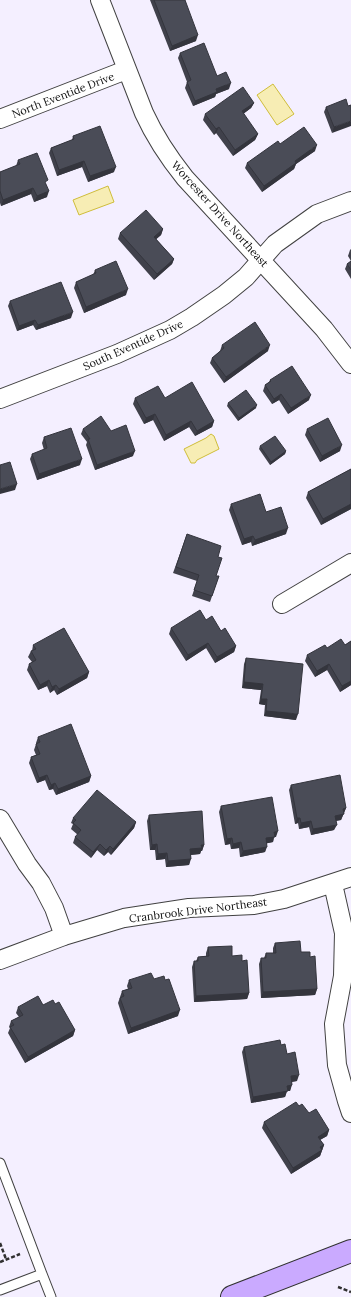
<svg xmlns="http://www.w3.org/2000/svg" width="351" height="1297" font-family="Lora,serif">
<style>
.water{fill:#f7edb4;stroke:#cfbd3a}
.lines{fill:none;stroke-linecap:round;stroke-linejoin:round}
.lane-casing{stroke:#414141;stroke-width:11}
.street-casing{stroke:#414141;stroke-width:20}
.secondary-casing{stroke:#303030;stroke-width:24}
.path{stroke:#303030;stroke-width:2.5;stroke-dasharray:4 2;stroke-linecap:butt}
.lane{stroke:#fff;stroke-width:9}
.street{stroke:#fff;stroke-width:18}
.secondary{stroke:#caaaff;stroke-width:22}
.wall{fill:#40414b}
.shaded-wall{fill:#34353d}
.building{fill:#4a4c57;stroke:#34353d}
.labels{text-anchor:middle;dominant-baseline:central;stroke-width:4;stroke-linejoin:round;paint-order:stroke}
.street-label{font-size:11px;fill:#0e0e0e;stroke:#fff}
</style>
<rect width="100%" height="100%" fill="#f4efff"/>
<path class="water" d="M273,84L294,114L277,125L257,95Z
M108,186L114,202L79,215L73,200Z
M211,434L214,436L219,449L197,460L195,463H191L184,449L206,438Z"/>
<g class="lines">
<defs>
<path id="lane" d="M0,1163L42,1274
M0,1290L42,1274L51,1297"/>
<path id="street" d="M100,0L144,113C155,137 169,158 185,178L324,329L351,364
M0,119L126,70
M0,399L117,354L170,330L192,317L224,295L246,277L275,244L317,214L351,201
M282,604L351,563
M0,819L27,864L41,883L54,908L64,936
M333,884L344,933L343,976L334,1024L337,1065L347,1101L351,1113
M0,960L64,936L124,918L189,908L254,905L284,899L351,877"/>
<path id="secondary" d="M232,1297L351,1251"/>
</defs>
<use href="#lane" class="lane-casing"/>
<use href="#street" class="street-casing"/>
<use href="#secondary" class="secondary-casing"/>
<path class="path" d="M0,1243L6,1259
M0,1262L20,1254
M338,1287L351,1292"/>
<use href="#lane" class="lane"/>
<use href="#street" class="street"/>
<use href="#secondary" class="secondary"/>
</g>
<path class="wall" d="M150,0H185L196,41L170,51Z
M180,53L217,76L229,89L216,94L215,97L193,106L185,88L187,82L178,58Z
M254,103L251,108L243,114L258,134L255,140L233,156L216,133L214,135L203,120L205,114Z
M348,106L332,133L324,112L326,107Z
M73,136L114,172L88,182L82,167L57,176L49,153L51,148L72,140Z
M280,144L315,151L296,164L294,169L262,192L245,168L247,163Z
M18,160L46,185L47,197L34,202L31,194L1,206L0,203V172L16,166Z
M163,229L161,235L156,239L174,259L172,264L154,280L118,239L120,233Z
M351,249V279L345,269L347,264L351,261L348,256L350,250Z
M95,270L126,295L84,313L74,288L76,282L93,275Z
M10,301L71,318L36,330L33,325L17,331L8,306Z
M222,345L268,351L224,383L210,363L212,358L220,351Z
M270,380L309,400L288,414L279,400L272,404L263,391L265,385L269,382Z
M135,398H165L214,421L212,427L195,436L189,427L164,441L153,420L144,424L133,404Z
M228,403L256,408L238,421L227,406Z
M83,429L111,431L133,456L95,470L86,445L87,442L81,434Z
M307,429L340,451L320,462L305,435Z
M44,437L80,465L37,480L30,459L32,454L44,450L42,443Z
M260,446L286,451L285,454L270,465L259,449Z
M351,469V509L321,525L306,498L308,492Z
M231,504L266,512L286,534L252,546L251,542L242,545L229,510Z
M187,534L218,557L216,576H219L210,602L192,596L197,581L173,573Z
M206,620L221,631L236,646L234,652L215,663L206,648L186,661L169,634L171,628Z
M351,641V685L340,692L327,670L315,677L305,661L307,655L327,648L345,645Z
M33,645L89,672L87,678L57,695L54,690L50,693L47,686L38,690L27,670L29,664L32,662L28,657L31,651H32Z
M246,658L296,720L264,716L265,705L259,704L261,690L242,688L244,664Z
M38,737L91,776L89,782L56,795L53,789L49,790L45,780L37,783L29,763L31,757L36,755L34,750L36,744V743Z
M291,785L346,808L341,820L336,821L334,830L311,835L309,827L299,829L298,823L295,824L289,790Z
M221,806L276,837H274L273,842L267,843L265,852L240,857L239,848L231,849L230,844L225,845L219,812Z
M149,815L204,845L202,851H201L200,854L191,855L189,865L166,867L165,859L156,860L155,850H150L147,821Z
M73,818L136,822L134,828L111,855L108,852L104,856L97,850L91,858L73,843L75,837L78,835L71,829L73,824L71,823Z
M275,943L301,952L310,957L317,989L315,995L261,998L259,964L261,958H264L266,953H273V948Z
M208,947L232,956L242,961L249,993L247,999L194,1002L192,967L194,961H196L198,957L206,956V953Z
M154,979L178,1016L128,1034L118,1003L122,991L128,989L127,986L129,980Z
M55,1004L75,1030L73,1036L25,1063L8,1033L10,1028L9,1027L11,1021L19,1017L16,1013L18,1007Z
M281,1045L287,1054L297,1081L292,1082L290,1091H287L285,1097L251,1103L242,1052L244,1047Z
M299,1106L309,1113L329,1130L327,1136L320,1140L324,1145L320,1156L291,1174L262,1128L264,1122Z"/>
<path class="shaded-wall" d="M198,35L196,41L170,51L172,46Z
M231,83L229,89L216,94L215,97L193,106L195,101L216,89Z
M254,103L251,108L239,117L242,111Z
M351,121V126L332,133L334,127Z
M219,127L216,133L214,135L216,129Z
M258,134L255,140L233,156L235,150Z
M317,145L315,151L296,164L294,169L262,192L264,186L295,161Z
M84,161L82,167L57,176L59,170Z
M116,167L114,172L88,182L90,176Z
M33,188L31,194L1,206L3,200Z
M49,191L47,197L34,202L37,196Z
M163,229L161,235L152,243L154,237Z
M174,259L172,264L154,280L157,274Z
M128,289L126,295L84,313L86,307Z
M73,312L71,318L36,330L38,325Z
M35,320L33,325L17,331L19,326Z
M270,345L268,351L224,383L226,377Z
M281,394L279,400L272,404L274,399Z
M311,395L309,400L288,414L291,408Z
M257,405L256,408L238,421L239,418Z
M155,414L153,420L144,424L146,418Z
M191,421L189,427L164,441L166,435Z
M214,421L212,427L195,436L197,431Z
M342,445L340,451L320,462L322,456Z
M135,451L133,456L95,470L97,465Z
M286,451L285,454L270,465L271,462Z
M82,459L80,465L37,480L39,474Z
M17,484L15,490L0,494V489Z
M351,504V509L321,525L323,519Z
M288,528L286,534L252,546L255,540Z
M253,536L251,542L242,545L244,539Z
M208,643L206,648L186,661L188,655Z
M236,646L234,652L215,663L217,657Z
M329,664L327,670L315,677L317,671Z
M89,672L87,678L57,695L59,689Z
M49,680L47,686L38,690L40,685Z
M351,681V685L340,692L342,686Z
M244,682L263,684L261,690L242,688Z
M56,685L54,690L50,693L52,687Z
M261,699H267L265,705L259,704Z
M266,711L298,714L296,720L264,716Z
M47,775L45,780L37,783L39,778Z
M91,776L89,782L56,795L58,789Z
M55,783L53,789L49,790L51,785Z
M346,808L341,820L333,821L335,816L343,809Z
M297,818H300L298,823L295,824Z
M311,821L309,827L299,829L301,823Z
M136,822L134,828L111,855L113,849Z
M337,825L334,830L311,835L313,829Z
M278,831L276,837H274L273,842L264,844L266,838L274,832Z
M232,838L230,844L225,845L227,839Z
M241,842L239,848L231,849L233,844Z
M100,844L97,850L91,858L93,852Z
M157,844L155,850H150L152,845Z
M201,845H204L202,851H201L200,854L188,855L190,849Z
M110,846L108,852L104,856L106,850Z
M267,847L265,852L240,857L243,851Z
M167,853L165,859L156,860L158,854Z
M191,859L189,865L166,867L168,861Z
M317,989L315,995L261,998L263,992Z
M249,993L247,999L194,1002L196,996Z
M180,1010L178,1016L128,1034L131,1028Z
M75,1030L73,1036L25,1063L28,1057Z
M299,1075L297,1081L288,1082L291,1076Z
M292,1085L290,1091H287L285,1097L251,1103L253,1097L287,1086Z
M329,1130L327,1136L316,1142L318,1137Z
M324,1145L320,1156L291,1174L293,1168Z"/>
<path class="building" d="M154,0H185L198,35L172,46Z
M204,43L217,76L226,72L231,83L216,89L217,92L195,101L187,82L191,80L180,53Z
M243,87L254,103L242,111L258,134L235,150L219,127L216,129L205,114Z
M346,99L348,106L351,105V121L334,127L326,107Z
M100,126L116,167L90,176L84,161L59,170L51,148L74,139L73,136Z
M304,127L317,145L295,161L296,163L264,186L247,163L278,141L280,144Z
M37,153L48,180L45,182L49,191L37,196L33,188L3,200L0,191V172L20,164L18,160Z
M146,210L163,229L154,237L174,259L157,274L120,233Z
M116,261L128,289L86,307L76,282L96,273L95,270Z
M351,261V270L347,264Z
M61,282L73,312L38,325L35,320L19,326L10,301Z
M255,322L270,345L226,377L212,358L224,348L222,345Z
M292,366L311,395L291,408L281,394L274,399L265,385L271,381L270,380Z
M192,382L214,421L197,431L191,421L166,435L155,414L146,418L135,398L158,386L165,398Z
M246,390L257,405L239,418L228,403Z
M101,416L111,431L126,425L135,451L97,465L88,439H90L83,429Z
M328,418L342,445L322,456L307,429Z
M71,428L82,459L39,474L32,454L47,448L44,437Z
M275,436L286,451L271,462L260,446Z
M10,462L17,484L0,489V465Z
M351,469V504L323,519L308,492Z
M260,494L266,512L281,507L288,528L255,540L253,536L244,539L231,504Z
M187,534L221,546L218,557L222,558L216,576H219L212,596L194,590L199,575L176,567Z
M200,610L206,620L212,616L221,631L225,628L236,646L217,657L208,643L188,655L171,628Z
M64,628L89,672L59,689L56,685L52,687L49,680L40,685L29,664L36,660L31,651L36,649L33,645Z
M341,639L345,645L351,641V681L342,686L329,664L317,671L307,655L325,645L327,648Z
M246,658L303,664L298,714L266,711L267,699H261L263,684L244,682Z
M71,724L91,776L58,789L55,783L51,785L47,775L39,778L31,757L40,754L36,744L40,742L38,737Z
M340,775L346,808L343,809L344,814L335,816L337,825L313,829L311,821L301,823L300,818H297L291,785Z
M97,790L136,822L113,849L110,846L106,850L100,844L93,852L75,837L81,830L73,823L76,820L73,818Z
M272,797L278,831L274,832L275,837L266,838L267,847L243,851L241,842L233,844L232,838L227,839L221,806Z
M202,811L204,845H201L202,848L190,849L191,859L168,861L167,853L158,854L157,844L152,845L149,815Z
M300,941L301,952H310V957L315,956L317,989L263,992L261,958H266V953H276L275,943Z
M232,946V956L242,955V961L247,960L249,993L196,996L194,961H198V957L209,956L208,947Z
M151,973L154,979L164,976L165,980L169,979L180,1010L131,1028L120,998L124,996L122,991L132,988L129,980Z
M38,996L43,1005L53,1000L55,1004L59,1002L75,1030L28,1057L10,1027L14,1025L11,1021L23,1015L18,1007Z
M280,1040L281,1045L285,1044L287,1054L295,1052L299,1075L291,1076L292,1085L287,1086L288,1091L253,1097L244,1047Z
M296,1102L299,1106L302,1104L309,1113L316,1109L329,1130L318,1137L324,1145L320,1147L322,1150L293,1168L264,1122Z"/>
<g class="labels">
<g class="street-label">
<text transform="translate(63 95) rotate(-21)">North Eventide Drive</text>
<text transform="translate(220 214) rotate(48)">Worcester Drive Northeast</text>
<text transform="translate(133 345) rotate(-24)">South Eventide Drive</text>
<text transform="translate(198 910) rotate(-7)">Cranbrook Drive Northeast</text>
</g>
</g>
</svg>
